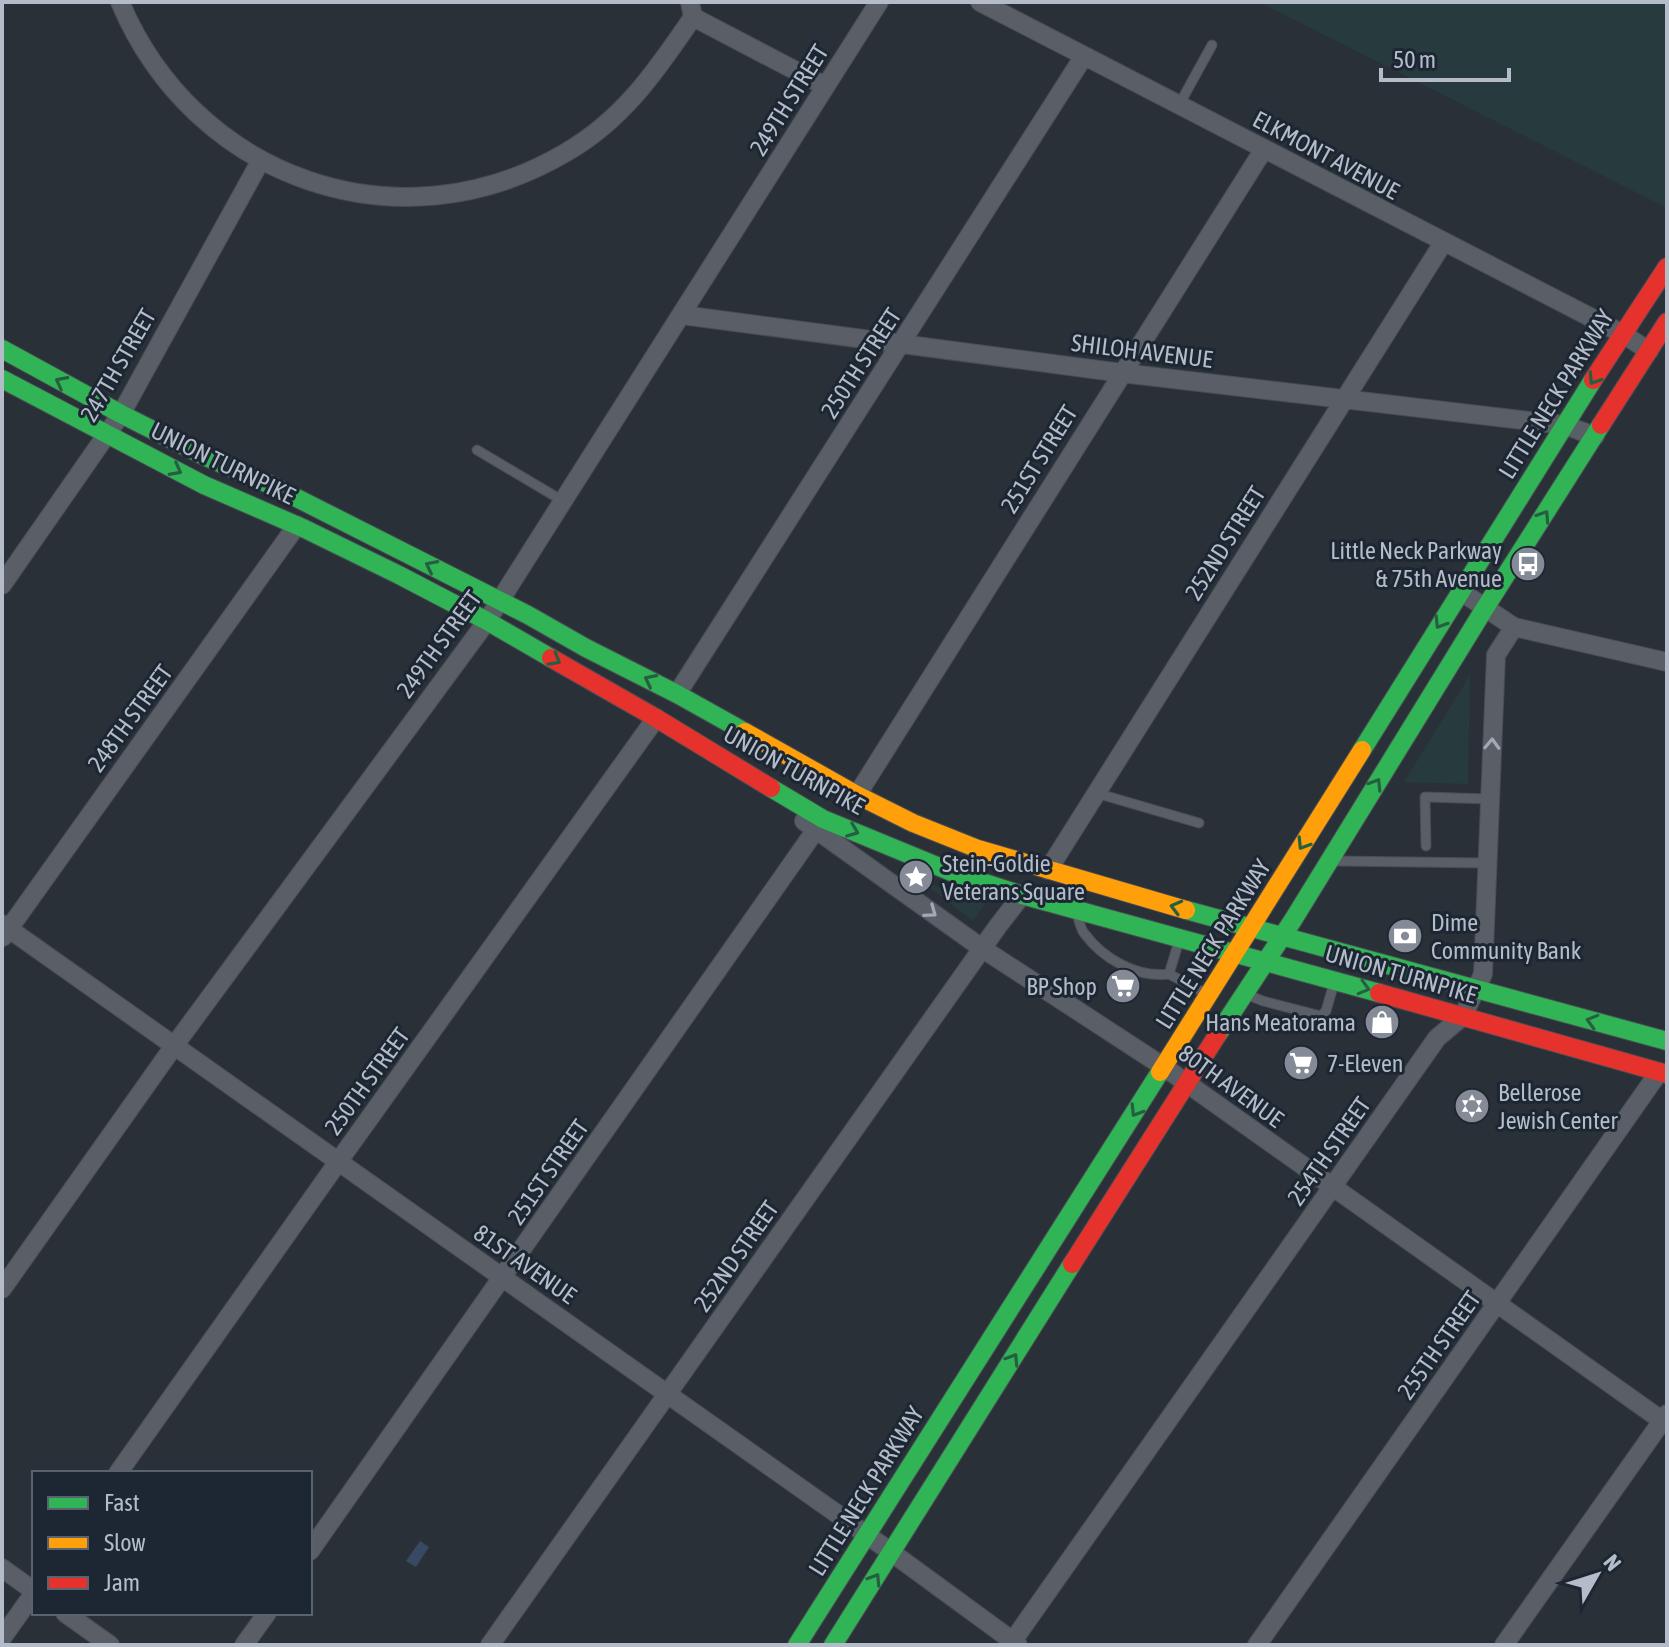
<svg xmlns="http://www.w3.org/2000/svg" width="1669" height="1647" font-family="'Asap Condensed',sans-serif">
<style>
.green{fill:#273a3e}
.water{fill:#384963}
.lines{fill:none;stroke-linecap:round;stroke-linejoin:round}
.lane-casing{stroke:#484c53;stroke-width:11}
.street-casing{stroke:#484c53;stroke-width:20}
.fast-casing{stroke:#484c53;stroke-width:20}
.slow-casing{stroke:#484c53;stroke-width:20}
.jam-casing{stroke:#484c53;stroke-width:20}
.lane{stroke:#5a5e66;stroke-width:9}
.street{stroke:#5a5e66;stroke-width:18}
.fast{stroke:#30b455;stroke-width:18}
.slow{stroke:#ff9f0a;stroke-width:18}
.jam{stroke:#e5322d;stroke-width:18}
.oneway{stroke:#255f41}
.oneway2{stroke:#a2a9b5}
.labels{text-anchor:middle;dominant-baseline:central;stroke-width:6;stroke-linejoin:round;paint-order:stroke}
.street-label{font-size:24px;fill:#b4bcc9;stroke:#1d2633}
.poi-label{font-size:24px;fill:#b4bcc9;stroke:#1d2633;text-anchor:start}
</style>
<rect width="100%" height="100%" fill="#2a3038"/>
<path class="green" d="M1259,2H1667V208Z
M1470,675L1468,784L1404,782Z
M921,881L986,902L973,921Z"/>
<path class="water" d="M420,1541L429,1547L416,1567L406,1561Z"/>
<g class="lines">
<defs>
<path id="lane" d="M1179,105L1212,45
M477,450L563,501
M1096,793L1199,823
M1426,846L1425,797L1490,799
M1335,861L1488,863
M1077,915C1080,921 1080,928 1084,933C1103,959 1137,978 1169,974L1179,941
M1169,974L1205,993
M1248,995L1263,1001L1321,1016L1326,1011L1334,983"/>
<path id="street" d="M120,2C194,178 398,251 565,153C623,120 656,71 693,17
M690,2L693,17L825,86
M980,2L1623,334L1649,351
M682,315L1122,373L1564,425L1595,436
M2,585L121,414L261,160
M1460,591L1514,627L1667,662
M677,694L1084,56
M857,795L1264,149
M804,821L983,949L1164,1067L1667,1424
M1048,870L1443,243
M2,924L891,1552L1018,1645
M3,937L297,525
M2,1289L174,1046L487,621L879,2
M118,1473L338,1162L656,718
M310,1551L822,821
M2,1568L34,1591
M65,1613L110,1645
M2,1638L34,1593
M244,1645L267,1613
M490,1645L998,926L1022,895
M1010,1645L1437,1038L1463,1016L1483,974L1496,655L1514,627
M1257,1645L1659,1072
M1504,1645L1667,1414"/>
<path id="fast" d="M2,349L121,414L206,457L273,486L528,615L586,648L677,694L745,732
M2,379L204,485L305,529L399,575L487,621L551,658
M1362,750L1593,380
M771,788L823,819L954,873L1022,895L1379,993
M1186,910L1667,1041
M1218,1034L1293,920L1485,608L1601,425
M797,1645L1160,1072
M833,1645L1072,1264"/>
<path id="slow" d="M745,732L857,795L913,823L978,849L1186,910
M1160,1072L1362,750"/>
<path id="jam" d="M1593,380L1667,267
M1601,425L1667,322
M551,658L656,718L771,788
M1379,993L1667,1074
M1072,1264L1218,1034"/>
</defs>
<use href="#lane" class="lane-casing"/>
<use href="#street" class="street-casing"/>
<use href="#fast" class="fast-casing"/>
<use href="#slow" class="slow-casing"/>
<use href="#jam" class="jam-casing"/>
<use href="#lane" class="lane"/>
<use href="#street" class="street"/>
<use href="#fast" class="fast"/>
<use href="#slow" class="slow"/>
<use href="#jam" class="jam"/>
</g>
<defs><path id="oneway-chevron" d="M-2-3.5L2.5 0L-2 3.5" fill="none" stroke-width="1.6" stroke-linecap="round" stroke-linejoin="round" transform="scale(2)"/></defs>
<g class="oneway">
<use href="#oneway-chevron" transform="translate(1594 379) rotate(123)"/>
<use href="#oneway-chevron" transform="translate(61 382) rotate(-152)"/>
<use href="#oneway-chevron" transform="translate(176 470) rotate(28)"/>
<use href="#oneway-chevron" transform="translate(1544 516) rotate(-57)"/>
<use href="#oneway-chevron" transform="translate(431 566) rotate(-153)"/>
<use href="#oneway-chevron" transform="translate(1440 623) rotate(122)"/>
<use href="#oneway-chevron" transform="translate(555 660) rotate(30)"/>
<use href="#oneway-chevron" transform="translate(650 680) rotate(-153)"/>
<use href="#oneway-chevron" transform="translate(1376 784) rotate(-58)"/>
<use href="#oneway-chevron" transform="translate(853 831) rotate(22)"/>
<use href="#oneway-chevron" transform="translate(1303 844) rotate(122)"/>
<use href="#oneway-chevron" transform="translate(1176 907) rotate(-165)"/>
<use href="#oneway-chevron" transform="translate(1364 988) rotate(16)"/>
<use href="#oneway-chevron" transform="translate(1592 1021) rotate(-164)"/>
<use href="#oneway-chevron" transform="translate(1136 1111) rotate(122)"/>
<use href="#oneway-chevron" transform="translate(1013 1359) rotate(-58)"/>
<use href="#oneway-chevron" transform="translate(875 1579) rotate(-58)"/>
</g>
<g class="oneway2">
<use href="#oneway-chevron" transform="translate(1492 744) rotate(-88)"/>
<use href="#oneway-chevron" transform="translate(931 912) rotate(36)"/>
</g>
<defs>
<symbol id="bus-disc" viewBox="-11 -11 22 22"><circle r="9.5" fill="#848b96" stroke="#1d2633"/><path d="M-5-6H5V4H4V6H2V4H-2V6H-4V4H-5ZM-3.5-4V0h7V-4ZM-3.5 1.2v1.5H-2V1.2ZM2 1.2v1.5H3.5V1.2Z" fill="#fff"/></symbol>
<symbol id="sight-disc" viewBox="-11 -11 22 22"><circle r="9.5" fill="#848b96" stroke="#1d2633"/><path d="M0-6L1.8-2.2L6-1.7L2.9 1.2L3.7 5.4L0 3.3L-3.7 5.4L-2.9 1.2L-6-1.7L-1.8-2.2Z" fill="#fff"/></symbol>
<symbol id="bank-disc" viewBox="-11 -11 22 22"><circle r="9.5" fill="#848b96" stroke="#1d2633"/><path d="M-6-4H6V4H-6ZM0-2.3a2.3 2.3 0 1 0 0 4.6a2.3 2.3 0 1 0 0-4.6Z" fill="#fff"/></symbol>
<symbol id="supermarket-disc" viewBox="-11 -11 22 22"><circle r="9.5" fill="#848b96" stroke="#1d2633"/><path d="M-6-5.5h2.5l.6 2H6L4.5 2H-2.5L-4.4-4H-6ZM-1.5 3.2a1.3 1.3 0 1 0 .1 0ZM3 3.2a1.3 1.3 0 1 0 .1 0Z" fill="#fff"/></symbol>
<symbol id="shop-disc" viewBox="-11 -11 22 22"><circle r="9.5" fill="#848b96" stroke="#1d2633"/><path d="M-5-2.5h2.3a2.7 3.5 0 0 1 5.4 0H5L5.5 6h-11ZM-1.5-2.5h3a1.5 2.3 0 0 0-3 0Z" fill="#fff"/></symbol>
<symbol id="synagogue-disc" viewBox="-11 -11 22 22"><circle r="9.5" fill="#848b96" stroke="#1d2633"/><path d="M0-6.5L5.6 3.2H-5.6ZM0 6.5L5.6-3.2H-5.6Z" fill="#fff"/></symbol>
</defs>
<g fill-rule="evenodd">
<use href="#bus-disc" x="1508" y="544" width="40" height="40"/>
<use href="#sight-disc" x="896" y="857" width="40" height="40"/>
<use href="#bank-disc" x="1385" y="916" width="40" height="40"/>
<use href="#supermarket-disc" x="1103" y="966" width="40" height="40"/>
<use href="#shop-disc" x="1362" y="1002" width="40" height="40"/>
<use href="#supermarket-disc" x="1281" y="1043" width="40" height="40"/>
<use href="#synagogue-disc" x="1452" y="1086" width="40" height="40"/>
</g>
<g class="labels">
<g class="street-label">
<text transform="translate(789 100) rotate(-58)">249TH STREET</text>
<text transform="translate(1326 155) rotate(28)">ELKMONT AVENUE</text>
<text transform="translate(1142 351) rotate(7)">SHILOH AVENUE</text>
<text transform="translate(861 363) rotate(-57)">250TH STREET</text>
<text transform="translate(118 365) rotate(-60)">247TH STREET</text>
<text transform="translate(1556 394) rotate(-58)">LITTLE NECK PARKWAY</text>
<text transform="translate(1039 459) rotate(-58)">251ST STREET</text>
<text transform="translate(223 463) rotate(26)">UNION TURNPIKE</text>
<text transform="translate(1225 543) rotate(-58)">252ND STREET</text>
<text transform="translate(439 644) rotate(-54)">249TH STREET</text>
<text transform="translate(130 718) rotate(-54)">248TH STREET</text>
<text transform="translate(794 770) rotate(29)">UNION TURNPIKE</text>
<text transform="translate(1213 944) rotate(-58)">LITTLE NECK PARKWAY</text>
<text transform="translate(1401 974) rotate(16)">UNION TURNPIKE</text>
<text transform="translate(367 1081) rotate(-54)">250TH STREET</text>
<text transform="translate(1231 1086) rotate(36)">80TH AVENUE</text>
<text transform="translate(1329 1151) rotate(-55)">254TH STREET</text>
<text transform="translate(548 1172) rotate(-55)">251ST STREET</text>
<text transform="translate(736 1256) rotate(-55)">252ND STREET</text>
<text transform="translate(525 1264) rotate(35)">81ST AVENUE</text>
<text transform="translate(1439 1345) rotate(-55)">255TH STREET</text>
<text transform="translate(866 1491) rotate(-58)">LITTLE NECK PARKWAY</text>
</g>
<g class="poi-label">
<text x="1502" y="550" text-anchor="end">Little Neck Parkway<tspan x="1502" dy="28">&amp; 75th Avenue</tspan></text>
<text x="942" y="863">Stein-Goldie<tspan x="942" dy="28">Veterans Square</tspan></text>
<text x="1431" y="922">Dime<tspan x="1431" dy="28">Community Bank</tspan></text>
<text x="1097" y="986" text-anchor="end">BP Shop</text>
<text x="1356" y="1022" text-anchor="end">Hans Meatorama</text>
<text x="1327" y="1063">7-Eleven</text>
<text x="1498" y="1092">Bellerose<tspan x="1498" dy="28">Jewish Center</tspan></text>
</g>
</g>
<rect width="1669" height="1647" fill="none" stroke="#b4bcc9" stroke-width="8"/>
<rect x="32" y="1471" width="280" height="144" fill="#1d2633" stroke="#59626f" stroke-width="2"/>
<rect x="48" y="1497" width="40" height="12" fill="#30b455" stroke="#59626f" stroke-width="2"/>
<text x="104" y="1511" font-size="24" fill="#b4bcc9">Fast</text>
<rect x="48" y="1537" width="40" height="12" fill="#ff9f0a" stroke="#59626f" stroke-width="2"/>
<text x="104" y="1551" font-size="24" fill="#b4bcc9">Slow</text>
<rect x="48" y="1577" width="40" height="12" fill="#e5322d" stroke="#59626f" stroke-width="2"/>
<text x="104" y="1591" font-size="24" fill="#b4bcc9">Jam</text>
<g transform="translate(1597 1575) rotate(51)" stroke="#1d2633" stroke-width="6" paint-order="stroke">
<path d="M0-6L14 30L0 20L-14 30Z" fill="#b4bcc9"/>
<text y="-12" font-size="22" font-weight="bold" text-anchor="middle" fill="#b4bcc9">N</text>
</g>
<path d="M1381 68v12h128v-12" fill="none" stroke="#b4bcc9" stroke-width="4"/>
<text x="1393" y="68" font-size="24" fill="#b4bcc9" stroke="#1d2633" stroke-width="6" paint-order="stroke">50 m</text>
</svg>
